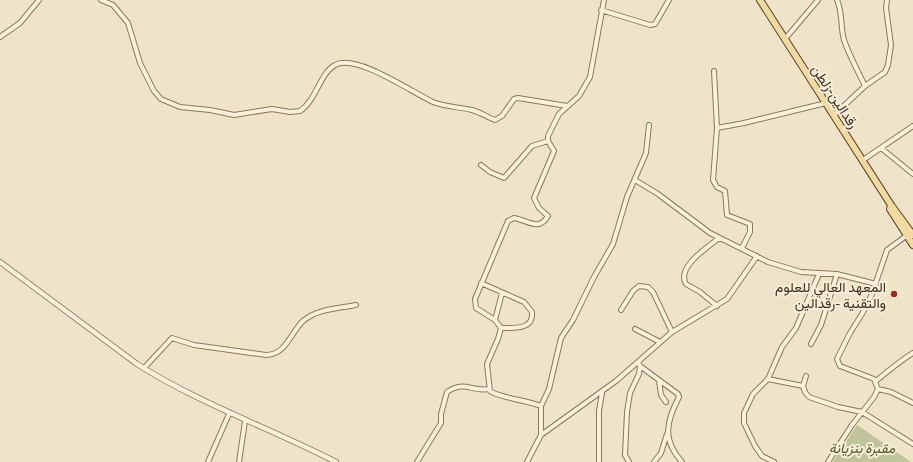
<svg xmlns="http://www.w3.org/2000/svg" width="913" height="462" font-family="Literata,Vazirmatn,serif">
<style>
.cemetery{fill:#bfc49a}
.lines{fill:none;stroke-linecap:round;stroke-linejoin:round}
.minor-casing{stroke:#8d765c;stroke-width:6}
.tertiary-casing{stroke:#8d765c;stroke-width:6}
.primary-casing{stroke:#5b4430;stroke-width:8}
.minor{stroke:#faf1dc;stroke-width:4}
.tertiary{stroke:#faf1dc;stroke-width:4.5}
.primary{stroke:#f3d9a0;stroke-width:6}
.poi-dot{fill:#9e2a2b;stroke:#f7eed8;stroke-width:1.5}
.labels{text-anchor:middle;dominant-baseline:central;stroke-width:4;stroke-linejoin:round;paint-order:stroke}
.street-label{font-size:14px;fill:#3d2e20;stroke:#f7eed8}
.poi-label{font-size:14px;fill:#3d2e20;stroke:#f7eed8;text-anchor:end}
.park-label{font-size:14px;font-style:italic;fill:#4d5a26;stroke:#f7eed8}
</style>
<rect width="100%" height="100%" fill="#f0e4c8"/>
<path class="cemetery" d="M857,425L911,462H833Z"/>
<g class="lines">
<defs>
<path id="minor" d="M101,0L113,5L128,23L140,63L154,91L161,99L180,107L210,110L234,115L272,109L290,112L300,111C316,101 320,73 335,65C356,53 413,93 433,102C445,107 460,107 472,110C480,112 487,117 495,120L502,116L514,99L518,98L567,106
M837,0C843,13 840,26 844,40C849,55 858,71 865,86
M601,10L650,25L655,24L669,0
M0,37L20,23L39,0
M785,39L818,0
M714,71L717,128L713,180L717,187L725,191L727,215L750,224V232L742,248
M834,115L865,86L885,72L888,65L891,45L886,8L887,0
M717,128L744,123L826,103
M881,148L913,174
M863,160L913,126
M481,165L490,172L504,178L532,146L548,141
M635,180L658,194L710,233L768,262L801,272L837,274L876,284
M481,283L524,302L532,312C534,330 514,328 501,328
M717,306L700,292L686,284C676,267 708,247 719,238
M621,310L633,291L639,286L648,287L653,292L672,332
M495,320L502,293
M635,329L660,342
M811,344L821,325L837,274
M638,362L640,366L678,394L679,397C666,422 662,440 682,462
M144,368L172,338L194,345L266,355C286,355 291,332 303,321C316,309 340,308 356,305
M806,376L803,386L805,392L809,397L838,407L862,412L913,444
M768,379L803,386
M659,380L661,395L666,402
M876,381C888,371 900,361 913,353
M878,389L891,392L913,403
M541,406C529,401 497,397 490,391L487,364L498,339L501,328L495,320L476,308L475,299L508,221L514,218C527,220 539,232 548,216L539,208L534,198L554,151L548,141V136L559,114L579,96L590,77L604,0
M541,435V406L549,389L561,338L573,320L594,277L613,244L627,197L646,153L649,125
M208,462L229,414
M239,462L245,421
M417,462L441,423V414L447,392C464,380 472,392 489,389
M527,462L541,435L616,381L672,332L727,299L757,256
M599,462V411L602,393
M629,462L625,455L627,412L630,393L639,374L640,366
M654,462L661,453L667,434
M774,462L762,456L755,446L744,423V413L753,394L768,379L782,347L796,328L819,274
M828,462L852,425L874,397L878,389L874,379L840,366L837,359L850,333L862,314L872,294L887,250L906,236"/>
<path id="tertiary" d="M0,262L137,364C200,404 270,428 336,462"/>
<path id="primary" d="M760,0L891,205L913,235
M891,205L890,209L913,245"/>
</defs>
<use href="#minor" class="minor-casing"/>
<use href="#tertiary" class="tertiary-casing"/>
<use href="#primary" class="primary-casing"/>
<use href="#minor" class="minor"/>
<use href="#tertiary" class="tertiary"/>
<use href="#primary" class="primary"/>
</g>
<circle class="poi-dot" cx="894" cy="294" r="4"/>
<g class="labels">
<g class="street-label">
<text transform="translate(836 96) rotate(57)">رقدالين-زلطن</text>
</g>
<g class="poi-label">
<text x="886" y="286">المعهد العالي للعلوم<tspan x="886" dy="16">والتقنية -رقدالين</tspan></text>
</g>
<g class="park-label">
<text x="862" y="447">مقبرة بنزيانة</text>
</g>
</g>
</svg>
